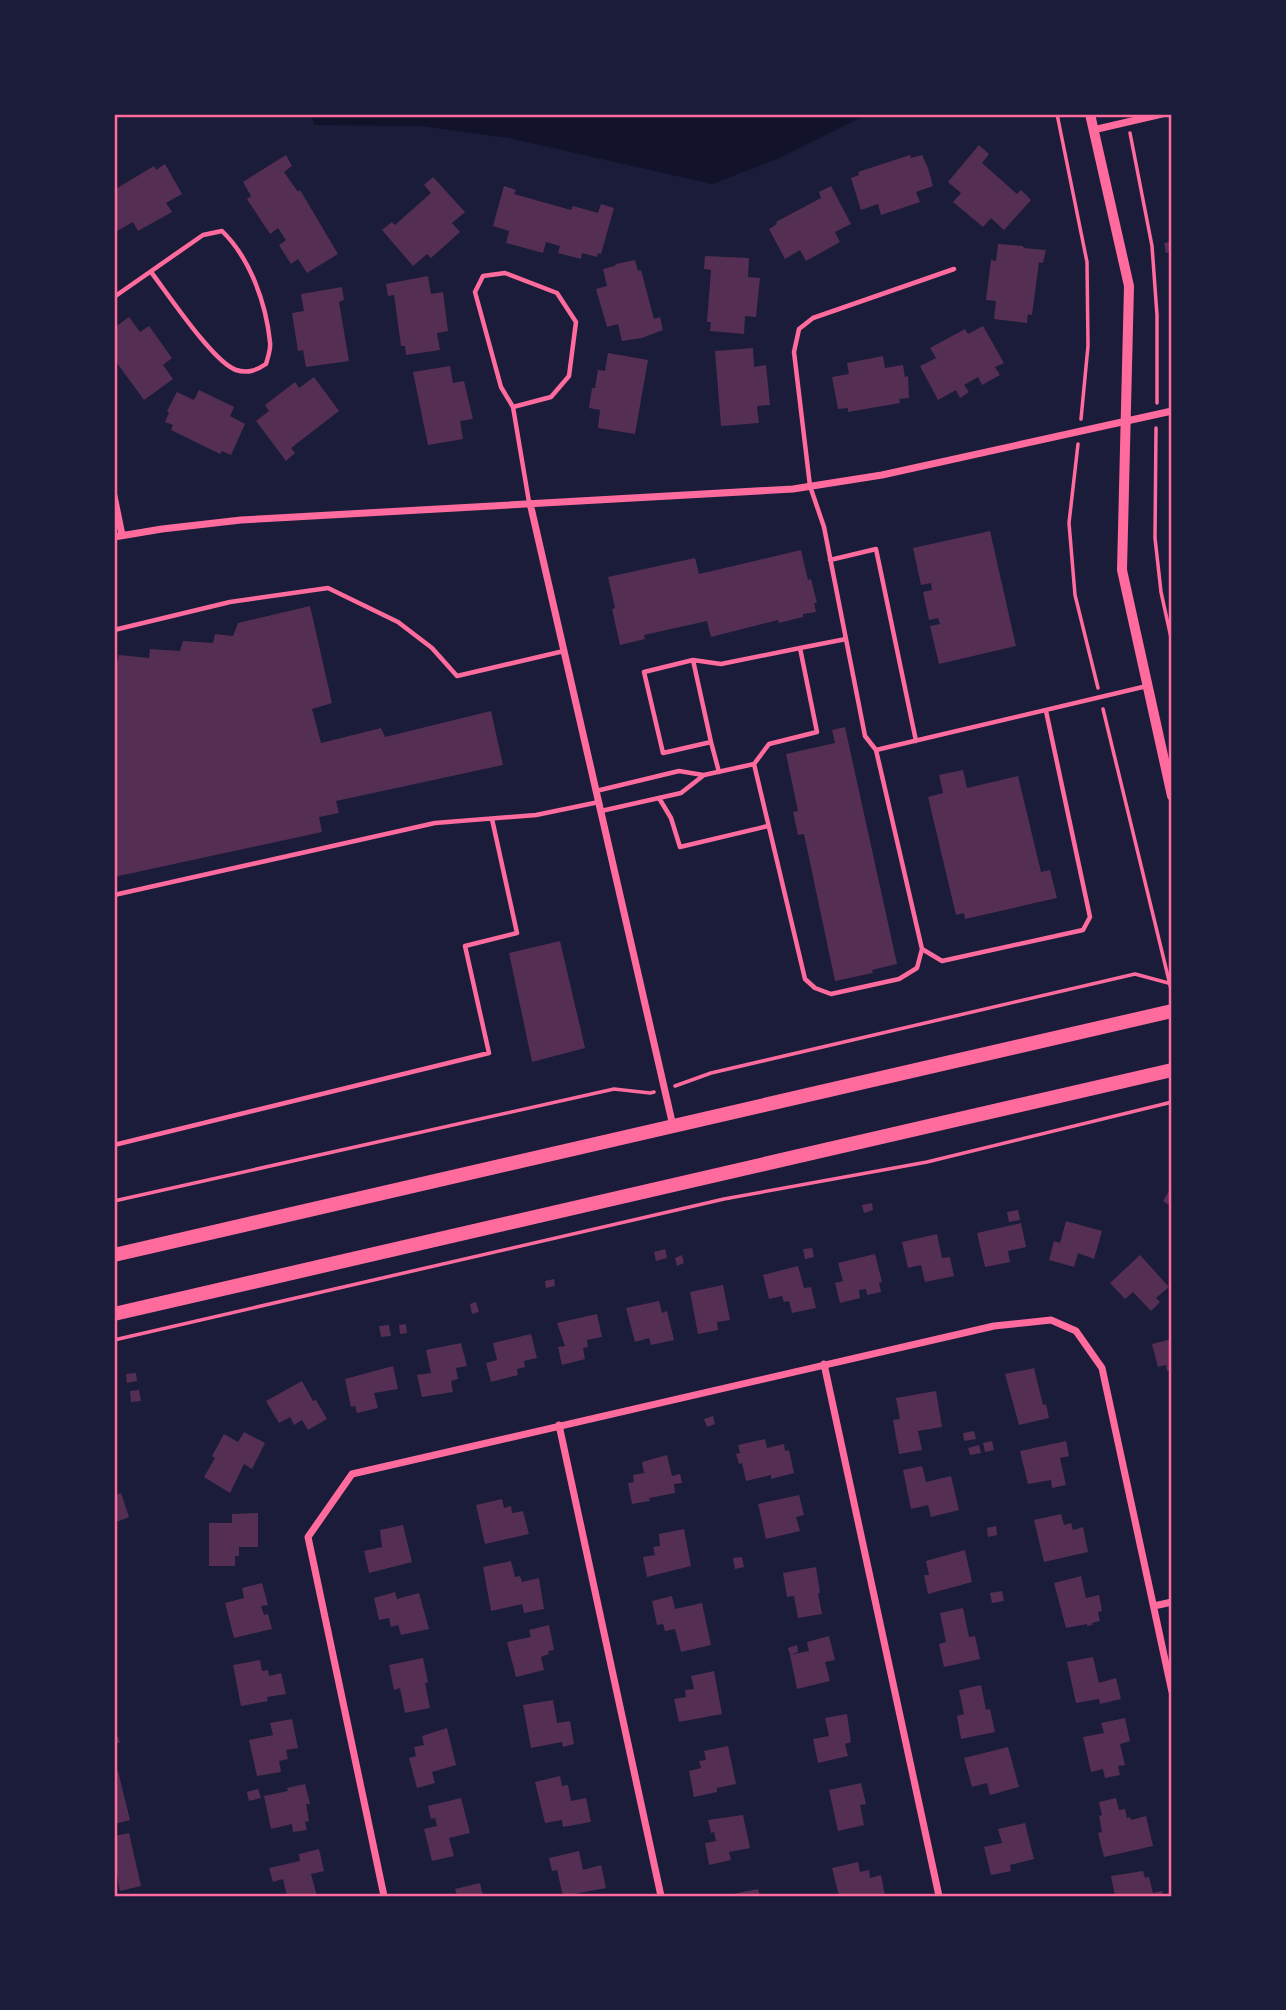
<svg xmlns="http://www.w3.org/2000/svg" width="1286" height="2010" font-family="Commissioner,sans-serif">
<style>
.water{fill:#12122b}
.building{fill:#542f53}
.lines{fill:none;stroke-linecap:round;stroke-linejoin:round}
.path{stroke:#ff6b9d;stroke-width:3.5}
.service{stroke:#ff6b9d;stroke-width:4.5}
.minor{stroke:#ff6b9d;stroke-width:7}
.tertiary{stroke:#ff6b9d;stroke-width:10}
.trunk{stroke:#ff6b9d;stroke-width:14}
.neatline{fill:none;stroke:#ff6b9d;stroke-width:2.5}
</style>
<rect width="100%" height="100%" fill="#1b1b3a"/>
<path class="water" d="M311,114H877L862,117L777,159L712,184L509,138L421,126L314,125Z"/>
<path class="building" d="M979,145L989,154L982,163L1017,194L1021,190L1031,200L1004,230L991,218L983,227L953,202L961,193L948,182Z
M286,155L292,166L284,172L298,192L300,190L338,254L307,273L298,259L291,264L279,245L286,240L278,228L270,234L247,199L251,196L243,182Z
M910,155L911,158L922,155L928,168L933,186L916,192L920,202L881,215L878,204L861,210L851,178L859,175L858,172Z
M165,164L182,194L166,203L172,212L138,231L133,222L117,231L114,224V190L154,166L156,170Z
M433,177L465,212L452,223L460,232L431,258L427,254L413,266L382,230L392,222L395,225L431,193L424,185Z
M504,186L516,190L514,194L571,210L573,206L598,213L601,204L614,208L601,254L598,253L597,257L582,253L581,259L558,253L560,246L546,242L543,253L506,243L509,231L493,226Z
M831,186L851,224L835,232L840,242L806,261L800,250L785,259L769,229L777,224L776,222L821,198L819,192Z
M1172,241V252L1166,253L1164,243Z
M998,244L1023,246L1024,248L1046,250L1043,263L1039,262L1032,315L1028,314L1027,323L994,319L996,301L986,300L991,260L996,261Z
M705,256L749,258L748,277L760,278L756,317L745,316L744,334L710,331L711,322H707L711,270L704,269Z
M635,260L638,271L641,270L654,319L660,317L663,330L642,338L622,341L618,324L607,327L596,289L607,286L603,269L615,266L616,264Z
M428,276L431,294L443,292L448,331L437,333L440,350L406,355L405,346H401L394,295L388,296L386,284Z
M342,287L344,300L339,302L349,361L306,367L303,350L298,351L292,313L304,311L301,294Z
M129,317L140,332L149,326L172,358L163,365L173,379L144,400L114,359V328Z
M983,326L1004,363L995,367L1000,375L982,385L978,377L964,385L969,392L960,398L956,390L938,400L920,366L936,358L930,348L965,329L968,334Z
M753,348L754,367L766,365L770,405L757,406L759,423L721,426L715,351Z
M608,353L648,360L635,434L598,428L600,410L589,408L592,388H595L598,370L605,371Z
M883,356L885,368L903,365L905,377L908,376L909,398L899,399L900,403L848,412V408L838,409L832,377L849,374L847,363Z
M450,366L453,383L464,381L473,419L460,421L463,439L428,445L413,372Z
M314,377L339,411L291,448L295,453L286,461L256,421L269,411L265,405L295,382L299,388Z
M199,390L234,407L230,416L245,424L231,455L222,451L220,454L171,430L173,425L165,422L169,413L167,411L177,392L194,400Z
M990,531L1016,646L939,664L930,626L940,624L938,618L929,620L923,592L932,590L931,583L921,585L913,548Z
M801,550L808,580L811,579L817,603H814L816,612L803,614V617L779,623L778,620L711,637L707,621L644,635L645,639L620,645L612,609L615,608L608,577L695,558L699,574Z
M310,606L332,703L312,709L321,743L381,728L385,737L491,711L503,765L336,801L339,813L319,817L322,832L114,877V665L116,666L119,655L149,658L150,649L180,651L183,641L213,643L215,634L233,636L238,623Z
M845,727L897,964L872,970L873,973L835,981L804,834L798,835L793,812L798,811L786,754L835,743L832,730Z
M963,770L967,788L1018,776L1041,872L1050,870L1057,898L965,919L964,913L956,915L928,797L943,793L939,775Z
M560,941L585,1048L532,1062L509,953Z
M1172,1186V1207L1163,1201Z
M872,1203L873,1210L864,1213L862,1205Z
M1018,1210L1020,1220L1009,1222L1007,1212Z
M1066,1221L1102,1231L1094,1259L1078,1253L1074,1267L1049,1260L1054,1241L1060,1243Z
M1021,1223L1026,1247L1008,1251L1010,1262L985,1267L977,1233Z
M937,1234L942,1258L950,1257L954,1276L925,1282L921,1265L908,1268L902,1242Z
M812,1248L814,1257L805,1259L803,1249Z
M665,1249L667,1258L656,1261L654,1252Z
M875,1254L882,1282L879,1283L881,1292L867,1295L866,1289L859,1290L860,1298L840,1303L835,1283L843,1281L838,1263Z
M682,1255L684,1263L677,1266L675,1258Z
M1140,1255L1169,1287L1156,1298L1160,1302L1151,1311L1133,1292L1125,1299L1110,1283Z
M798,1266L804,1288L811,1287L816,1308L792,1313L789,1301L784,1302L782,1296L769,1299L763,1275Z
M554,1279L555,1286L546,1288L545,1281Z
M723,1285L730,1320L717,1322L718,1330L698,1334L690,1292Z
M659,1301L662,1313L667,1311L674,1340L651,1345L649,1338L635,1342L626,1308Z
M476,1302L479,1312L472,1314L470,1304Z
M597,1314L602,1337L587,1340L588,1347L583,1348L585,1359L562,1365L558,1347L565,1346L557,1323Z
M406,1324L407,1333L400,1334L399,1325Z
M389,1325L391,1336L381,1337L379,1326Z
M531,1334L537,1358L524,1361L525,1367L517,1369L518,1375L491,1382L486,1363L497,1360L493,1343Z
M1172,1339V1370L1167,1371L1166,1365L1158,1367L1152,1344Z
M461,1343L467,1366L456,1368L458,1379L451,1381L453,1392L422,1397L417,1375L431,1373L426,1350Z
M393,1366L398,1389L374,1393L378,1408L357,1413L355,1406L351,1407L345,1379Z
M1034,1368L1043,1405L1046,1404L1049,1418L1019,1425L1005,1374Z
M136,1373L137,1381L127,1383L126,1374Z
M302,1381L313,1401L316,1400L327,1419L308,1430L302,1420L294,1425L290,1417L279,1423L266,1401Z
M139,1390L141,1401L131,1402L130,1391Z
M936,1391L942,1427L918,1431L922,1450L899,1454L893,1420L900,1419L896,1398Z
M713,1416L715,1424L707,1427L704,1419Z
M974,1431L976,1439L964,1441L963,1433Z
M244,1432L265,1443L252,1469L244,1464L230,1493L204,1477L215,1458L212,1456L224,1434L238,1442Z
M765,1439L767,1448L784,1444L785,1451L789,1450L794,1473L771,1479V1475L746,1481L742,1463L739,1464L736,1454L740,1453L738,1445Z
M992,1441L994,1450L985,1452L983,1443Z
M1066,1441L1069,1456L1060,1458L1066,1485L1052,1488L1051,1480L1028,1484L1020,1451Z
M979,1445L981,1453L970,1455L968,1448Z
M667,1455L672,1476L680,1474L682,1483L674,1484L675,1493L649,1498L650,1501L632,1504L628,1483L634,1482L633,1475L644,1473L642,1462Z
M922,1466L926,1482L951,1476L959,1510L931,1517L928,1505L911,1509L903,1470Z
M121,1493L129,1517L114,1523V1495Z
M799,1495L804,1515L796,1517L800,1531L766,1539L758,1504Z
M502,1499L504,1508L511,1506L512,1513L523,1511L529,1534L485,1544L476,1505Z
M258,1513V1547H239V1556H235V1566H209V1523H232V1514Z
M1061,1514L1064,1525L1071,1523L1073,1530L1083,1527L1088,1552L1044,1562L1034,1520Z
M403,1525L412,1562L369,1573L364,1551L382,1547L380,1530Z
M996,1526L997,1535L988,1537L987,1528Z
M684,1529L691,1566L647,1577L643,1557L655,1555L653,1547L660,1546L659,1534Z
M965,1550L972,1582L928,1594L924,1575H929L926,1561Z
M742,1557L744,1567L735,1569L733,1558Z
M511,1561L515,1577L520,1576L522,1582L539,1578L544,1609L524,1613L522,1604L491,1611L483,1567Z
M816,1567L820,1593H818L822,1614L798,1618L794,1596L787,1597L783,1573Z
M1081,1576L1086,1598L1099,1595L1102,1611L1098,1612L1100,1621L1092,1623V1625L1087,1626V1624L1066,1628L1054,1583Z
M262,1583L268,1605L261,1606L264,1615L268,1614L272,1629L234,1638L225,1603L244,1598L242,1588Z
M1002,1591L1004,1601L992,1603L990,1593Z
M395,1592L397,1599L419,1593L429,1629L401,1635L398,1625L391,1627L389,1618L379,1620L374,1598Z
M672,1596L675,1609L702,1603L711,1645L681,1652L675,1629L665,1631L663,1624L657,1625L652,1601Z
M963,1608L969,1637L975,1636L980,1659L944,1667L939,1644L946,1642L940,1613Z
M549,1625L554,1650L548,1651L549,1654L541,1657L544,1670L516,1677L507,1642L531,1637L529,1630Z
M829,1636L835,1660L825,1662L830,1681L797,1689L790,1655L809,1651L807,1642Z
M797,1645L798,1652L790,1655L788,1648Z
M1093,1657L1099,1683L1116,1678L1121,1699L1100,1704L1099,1699L1076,1703L1067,1662Z
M423,1658L428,1682L425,1683L430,1708L405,1713L400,1688L394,1690L389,1665Z
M260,1660L262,1671L268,1670L269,1676L281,1673L286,1694L267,1697L268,1701L241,1706L233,1665Z
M714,1671L722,1714L679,1722L674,1699L686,1697L685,1690L694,1689L691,1676Z
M981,1685L986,1710L990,1709L995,1732L961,1739L957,1716L964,1714L959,1690Z
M553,1700L557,1723L570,1721L574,1744L563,1747L562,1742L531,1748L523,1705Z
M847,1714L851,1742L845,1744L848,1756L818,1763L813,1739L829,1736L825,1718Z
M1125,1718L1130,1741L1120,1744L1125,1765L1118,1766L1120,1775L1105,1778L1103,1769L1091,1772L1083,1737L1104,1733L1101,1723Z
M292,1719L298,1748L286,1750L288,1759L279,1761L281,1772L257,1776L249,1740L273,1735L270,1723Z
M447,1728L456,1765L432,1772L435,1783L417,1788L409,1758L416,1756L414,1747L424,1745L422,1736Z
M114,1729L120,1742L114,1745Z
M728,1746L736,1784L717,1788V1792L694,1797L689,1771L701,1768L699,1761L706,1760L704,1751Z
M1008,1747L1019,1787L990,1795L987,1783L972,1787L964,1758Z
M118,1771L130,1820L114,1824V1772Z
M560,1776L562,1786L568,1785L571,1801L586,1798L591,1822L563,1827L562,1820L545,1823L535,1782Z
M861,1783L866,1804L860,1805L864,1825L838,1831L829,1790Z
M305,1784L310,1804H306L309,1821L305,1822L307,1830L293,1832L292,1824L271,1829L264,1796L288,1791L287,1788Z
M258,1789L261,1798L249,1801L247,1792Z
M461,1798L470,1833L449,1838L454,1856L432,1861L424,1829L437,1826L435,1818L431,1819L428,1806Z
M1116,1798L1119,1810L1125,1809L1127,1818L1130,1817L1131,1820L1146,1816L1153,1846L1104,1857L1098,1833L1102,1832L1099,1816L1102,1815L1099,1802Z
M743,1815L750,1848L729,1852L731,1860L709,1865L705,1843L716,1841L714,1832L711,1833L708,1820Z
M1025,1823L1034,1859L1010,1865L1011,1871L991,1875L984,1847L1002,1843L998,1829Z
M129,1833L141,1886L120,1891L114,1860V1836Z
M319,1849L324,1871L311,1874L317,1896H287L283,1879L273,1882L269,1868L300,1861L299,1854Z
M579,1851L583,1870L601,1865L606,1888L563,1896L557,1870L552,1871L549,1858Z
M858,1862L860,1872L869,1870L870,1878L881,1875L885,1896H839L832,1868Z
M1143,1871L1145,1878L1149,1877L1153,1893L1162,1891L1163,1896H1115L1111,1876Z
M480,1883L483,1896H457L455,1889Z
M758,1889L760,1896H728V1895Z"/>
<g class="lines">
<path class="path" d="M1057,114L1087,262L1088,346L1081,419
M1130,133L1152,246L1157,315V403
M1156,428L1155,538L1161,592L1172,642
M1078,444L1069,523L1075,595L1098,688
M1103,709L1172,993
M675,1086L711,1073L1135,974L1172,984
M114,1201L614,1089L650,1093L654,1092
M114,1340L724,1199L927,1162L1172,1102"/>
<path class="service" d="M114,297L203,235L222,231C250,258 266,303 270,342C271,349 268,357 266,364C257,370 248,374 236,370C213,362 168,294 151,272
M513,407L551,397L569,376L576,322L557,293L505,273L483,276L475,292L501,387L513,407L529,502
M830,560L876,549L916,741
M114,630L230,602L328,588L398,622L432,648L457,676L564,651
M693,660L711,742
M876,750L865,736L824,527L810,486L794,352L799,329L813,318L954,269
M754,764L769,744L817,732L800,648L846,639
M719,772L711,742L663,753L644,672L693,660L721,664L800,648
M596,791L679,771L703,775
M659,798L671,818L680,847L768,826
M601,811L681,793L704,775L754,764L805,979L815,988L831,994L899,979L917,968L922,949L876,750L1147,686
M114,895L435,823L536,815L599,802
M922,949L942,961L1083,930L1090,917L1046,711
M114,1145L489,1053L465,946L517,933L492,819"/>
<path class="minor" d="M1093,130L1162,114
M114,496L122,535
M530,503L673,1126
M114,537L162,529L241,520L793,489L882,475L1172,411
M824,1364L939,1896
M559,1425L661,1896
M1154,1606L1172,1602
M384,1896L308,1537L352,1474L994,1326L1051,1320L1076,1331L1102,1368L1172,1692"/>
<path class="tertiary" d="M1090,114L1129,286L1122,570L1172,796"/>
<path class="trunk" d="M114,1255L1172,1011
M114,1314L1172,1070"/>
</g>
<rect width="1286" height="2010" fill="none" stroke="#1b1b3a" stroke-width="231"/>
<rect x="116" y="116" width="1054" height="1779" class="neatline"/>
</svg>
